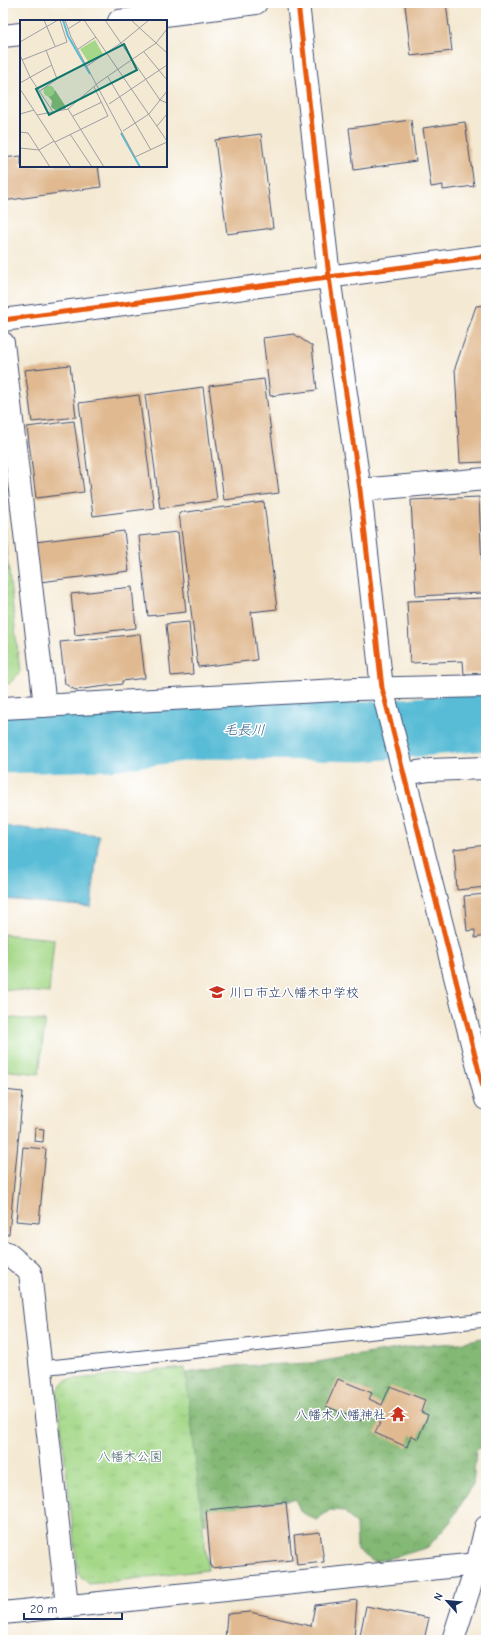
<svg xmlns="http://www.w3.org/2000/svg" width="489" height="1643" font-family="'Comic Neue','Klee One',sans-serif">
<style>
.grass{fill:#a4d888;stroke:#608473}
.forest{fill:url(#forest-crowns);stroke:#4f7469}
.park{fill:url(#park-tufts);stroke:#608473}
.water{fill:#58bcd6;stroke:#3a769a}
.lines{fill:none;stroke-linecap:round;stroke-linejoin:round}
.river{stroke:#58bcd6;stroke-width:59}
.building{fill:#e0b990}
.service-casing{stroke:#3c4b70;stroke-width:15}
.minor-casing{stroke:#3c4b70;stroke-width:24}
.tertiary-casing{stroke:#3c4b70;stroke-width:24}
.service{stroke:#fff;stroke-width:13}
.minor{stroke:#fff;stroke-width:22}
.tertiary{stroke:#fff;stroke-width:22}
.cycleway-casing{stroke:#fff;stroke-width:8}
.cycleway{stroke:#e8590c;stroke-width:5}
.labels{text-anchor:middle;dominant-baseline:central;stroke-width:3;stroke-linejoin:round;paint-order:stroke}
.poi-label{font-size:13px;fill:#1b2f5e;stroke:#fff;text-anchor:start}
.park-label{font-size:13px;fill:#44626b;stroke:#fff}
.water-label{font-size:14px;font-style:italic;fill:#306088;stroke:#fff}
.inset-river{fill:none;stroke:#58bcd6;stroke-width:2}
.inset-road{fill:none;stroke:#9d9fa4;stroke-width:1}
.view{fill:#0f766e;fill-opacity:0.15;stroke:#0f766e;stroke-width:2}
.inset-edge{fill:none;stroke:#1b2f5e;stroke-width:2}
</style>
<defs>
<pattern id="forest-crowns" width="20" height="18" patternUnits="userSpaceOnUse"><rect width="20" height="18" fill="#83b874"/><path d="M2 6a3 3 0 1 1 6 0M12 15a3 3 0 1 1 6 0" fill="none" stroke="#6a9662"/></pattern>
<pattern id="park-tufts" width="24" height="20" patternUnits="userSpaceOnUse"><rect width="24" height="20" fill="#a4d888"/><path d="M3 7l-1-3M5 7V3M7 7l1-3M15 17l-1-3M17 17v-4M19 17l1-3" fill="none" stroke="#8dba78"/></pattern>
</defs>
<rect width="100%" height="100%" fill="#fff"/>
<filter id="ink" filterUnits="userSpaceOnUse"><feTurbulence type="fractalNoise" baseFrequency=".025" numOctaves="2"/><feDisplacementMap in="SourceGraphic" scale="8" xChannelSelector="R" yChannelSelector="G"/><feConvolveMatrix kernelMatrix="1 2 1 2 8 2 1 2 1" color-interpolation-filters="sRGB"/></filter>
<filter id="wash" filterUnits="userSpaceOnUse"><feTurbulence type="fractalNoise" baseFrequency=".012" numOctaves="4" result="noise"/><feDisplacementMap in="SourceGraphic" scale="16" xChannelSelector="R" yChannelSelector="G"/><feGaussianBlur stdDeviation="0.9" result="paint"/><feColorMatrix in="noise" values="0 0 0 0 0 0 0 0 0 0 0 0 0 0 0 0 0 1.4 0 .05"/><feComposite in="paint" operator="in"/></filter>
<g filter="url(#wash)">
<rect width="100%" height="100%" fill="#f4e9d3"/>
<path class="grass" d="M3,934L54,939L49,993L3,989Z
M3,1017L45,1021L39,1074L3,1070Z"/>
<path class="forest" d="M486,1337V1442L476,1451L473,1485L450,1522L428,1547L400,1556L374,1562L357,1550L356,1525L344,1511L330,1510L316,1520L301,1512L295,1499L248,1506L221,1524L202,1523L183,1505L155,1371L186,1373L235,1366L311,1363L421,1345L459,1343Z"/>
<path class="park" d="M3,520L20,672L9,684H3Z
M185,1368L208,1570L89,1584L78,1574L57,1390L66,1380Z"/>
<path class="water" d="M3,826L99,836L91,907L3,899Z"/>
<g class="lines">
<path class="river" d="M3,744L110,741L206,729L361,732L486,721"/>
</g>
<g id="blocks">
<path class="building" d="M419,3H446L452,51L411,56L405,5Z
M411,120L416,161L354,170L349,128Z
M465,122L474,186L443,190V185L431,187L423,128Z
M261,134L273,228L227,234L215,140Z
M21,156V166H98L101,187L3,201V158Z
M486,305V462L460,463L455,368L476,306Z
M294,334L312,346L317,390L270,396L263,338Z
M70,365L76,417L32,422L25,370Z
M264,379L279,493L224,500L209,386Z
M203,387L217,500L160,508L145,395Z
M139,395L154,508L93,516L79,403Z
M74,421L84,492L36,498L27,427Z
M479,497L483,593L416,596L411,500Z
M264,502L277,609L251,612L257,660L198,667L179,513Z
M124,531L129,571L40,582L35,542Z
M178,532L186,612L148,616L139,536Z
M132,587L136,628L75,635L71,594Z
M484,598L486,673L464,674L463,661L410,663L407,601Z
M189,622L193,674L171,676L166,624Z
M140,634L145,678L122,681V684L75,690L65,684L60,642Z
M486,845V887L457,890L454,849Z
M486,894V936L475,938V930L467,931L464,896Z
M3,1090L23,1092L9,1234H3Z
M35,1128L44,1129L43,1142L34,1141Z
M23,1147L46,1149L39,1223L16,1221Z
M338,1379L372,1393L369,1399L382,1405L390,1386L425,1400L421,1412L428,1415L418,1439L411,1435L407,1447L375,1433L381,1421L364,1413L361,1421L326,1406Z
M286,1502L292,1560L211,1568L206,1510Z
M320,1532L324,1562L297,1565L294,1535Z
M357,1600L354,1640H225L227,1614L250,1612L311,1626L315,1605Z
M366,1606L429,1618L424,1640H359Z"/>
</g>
</g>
<g filter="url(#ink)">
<use href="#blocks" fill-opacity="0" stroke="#3c4b70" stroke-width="1"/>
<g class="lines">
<defs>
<path id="service" d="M41,1368L486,1320"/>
<path id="minor" d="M119,21L256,3
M3,36L21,34
M3,343L45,706
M360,490L486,479
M3,708L357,689L486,686
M404,774L430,770L486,768
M3,1252L7,1253L30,1272L67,1605"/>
<path id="tertiary" d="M298,3L329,277L360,490L382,688L486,1099
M3,320L486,256
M3,1613L477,1564
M453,1640L477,1564L486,1527"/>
</defs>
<use href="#service" class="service-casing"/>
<use href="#minor" class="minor-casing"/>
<use href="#tertiary" class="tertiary-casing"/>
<use href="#service" class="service"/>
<use href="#minor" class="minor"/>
<use href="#tertiary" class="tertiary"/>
<defs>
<path id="cycleway" d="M298,3L329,277L360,490L382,688L486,1099
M3,320L486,256"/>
</defs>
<use href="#cycleway" class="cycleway-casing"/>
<use href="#cycleway" class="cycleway"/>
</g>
</g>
<defs>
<symbol id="school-bare" viewBox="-9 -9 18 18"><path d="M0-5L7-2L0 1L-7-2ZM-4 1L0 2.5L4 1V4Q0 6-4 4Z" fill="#c8321e" stroke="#fff" stroke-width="2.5" paint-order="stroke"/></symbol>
<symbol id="temple-bare" viewBox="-9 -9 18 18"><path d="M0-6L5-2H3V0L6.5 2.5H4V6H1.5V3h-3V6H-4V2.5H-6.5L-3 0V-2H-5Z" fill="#c8321e" stroke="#fff" stroke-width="2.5" paint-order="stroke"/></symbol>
</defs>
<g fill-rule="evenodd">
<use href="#school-bare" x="206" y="981" width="22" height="22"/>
<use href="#temple-bare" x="387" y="1403" width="22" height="22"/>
</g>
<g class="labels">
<g class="poi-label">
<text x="229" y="992">川口市立八幡木中学校</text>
<text x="386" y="1414" text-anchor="end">八幡木八幡神社</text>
</g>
<g class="park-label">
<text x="130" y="1456">八幡木公園</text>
</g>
<g class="water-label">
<text transform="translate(244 730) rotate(1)">毛長川</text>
</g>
</g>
<g transform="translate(20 20)">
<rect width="147" height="147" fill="#f4e9d3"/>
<path d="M35,70L46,87L45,89L35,90L31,87L32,81L28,76Z" fill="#83b874"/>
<path d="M75,20L83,34L69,43L60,29ZM23.5 71a5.5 5.5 0 1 1 11 0a5.5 5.5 0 1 1-11 0Z" fill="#a4d888"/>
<path class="inset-river" d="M43,0L48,16L70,54M101,113L120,147"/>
<path class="inset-road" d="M24,0L35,26M45,0L51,17L115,137L147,122M64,0L147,121M85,0L140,80L147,83M111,0L147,33M48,9L62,0M0,22L38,0M58,29L76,17M124,32L147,60M0,35L10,57L33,92M2,40L47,22L40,0M67,46L101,23L129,0M88,57L131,130M0,63L32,45M0,69L51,147M20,71L37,59L26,30M89,84L147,45M48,89L84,147M0,94L14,90M17,95L48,89L78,63L136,23L147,9M53,96L82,82M137,106L147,94M103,111L129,94L147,71M0,112L8,113L30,147M50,114L72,147M35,122L88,96L74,67M0,128L19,130L34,121"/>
<path class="view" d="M104,24L117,50L29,95L16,69Z"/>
<rect width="147" height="147" class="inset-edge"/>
</g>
<rect width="489" height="1643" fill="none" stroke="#fff" stroke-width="16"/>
<g transform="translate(447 1601) rotate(297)" stroke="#ffffff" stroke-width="3" paint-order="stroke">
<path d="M0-3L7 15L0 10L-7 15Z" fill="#1b2f5e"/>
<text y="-6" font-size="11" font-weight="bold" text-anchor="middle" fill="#1b2f5e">N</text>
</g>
<path d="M24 1613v6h98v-6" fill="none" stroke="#1b2f5e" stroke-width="2"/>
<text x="30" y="1613" font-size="12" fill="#1b2f5e" stroke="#ffffff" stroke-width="3" paint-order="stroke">20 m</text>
</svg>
